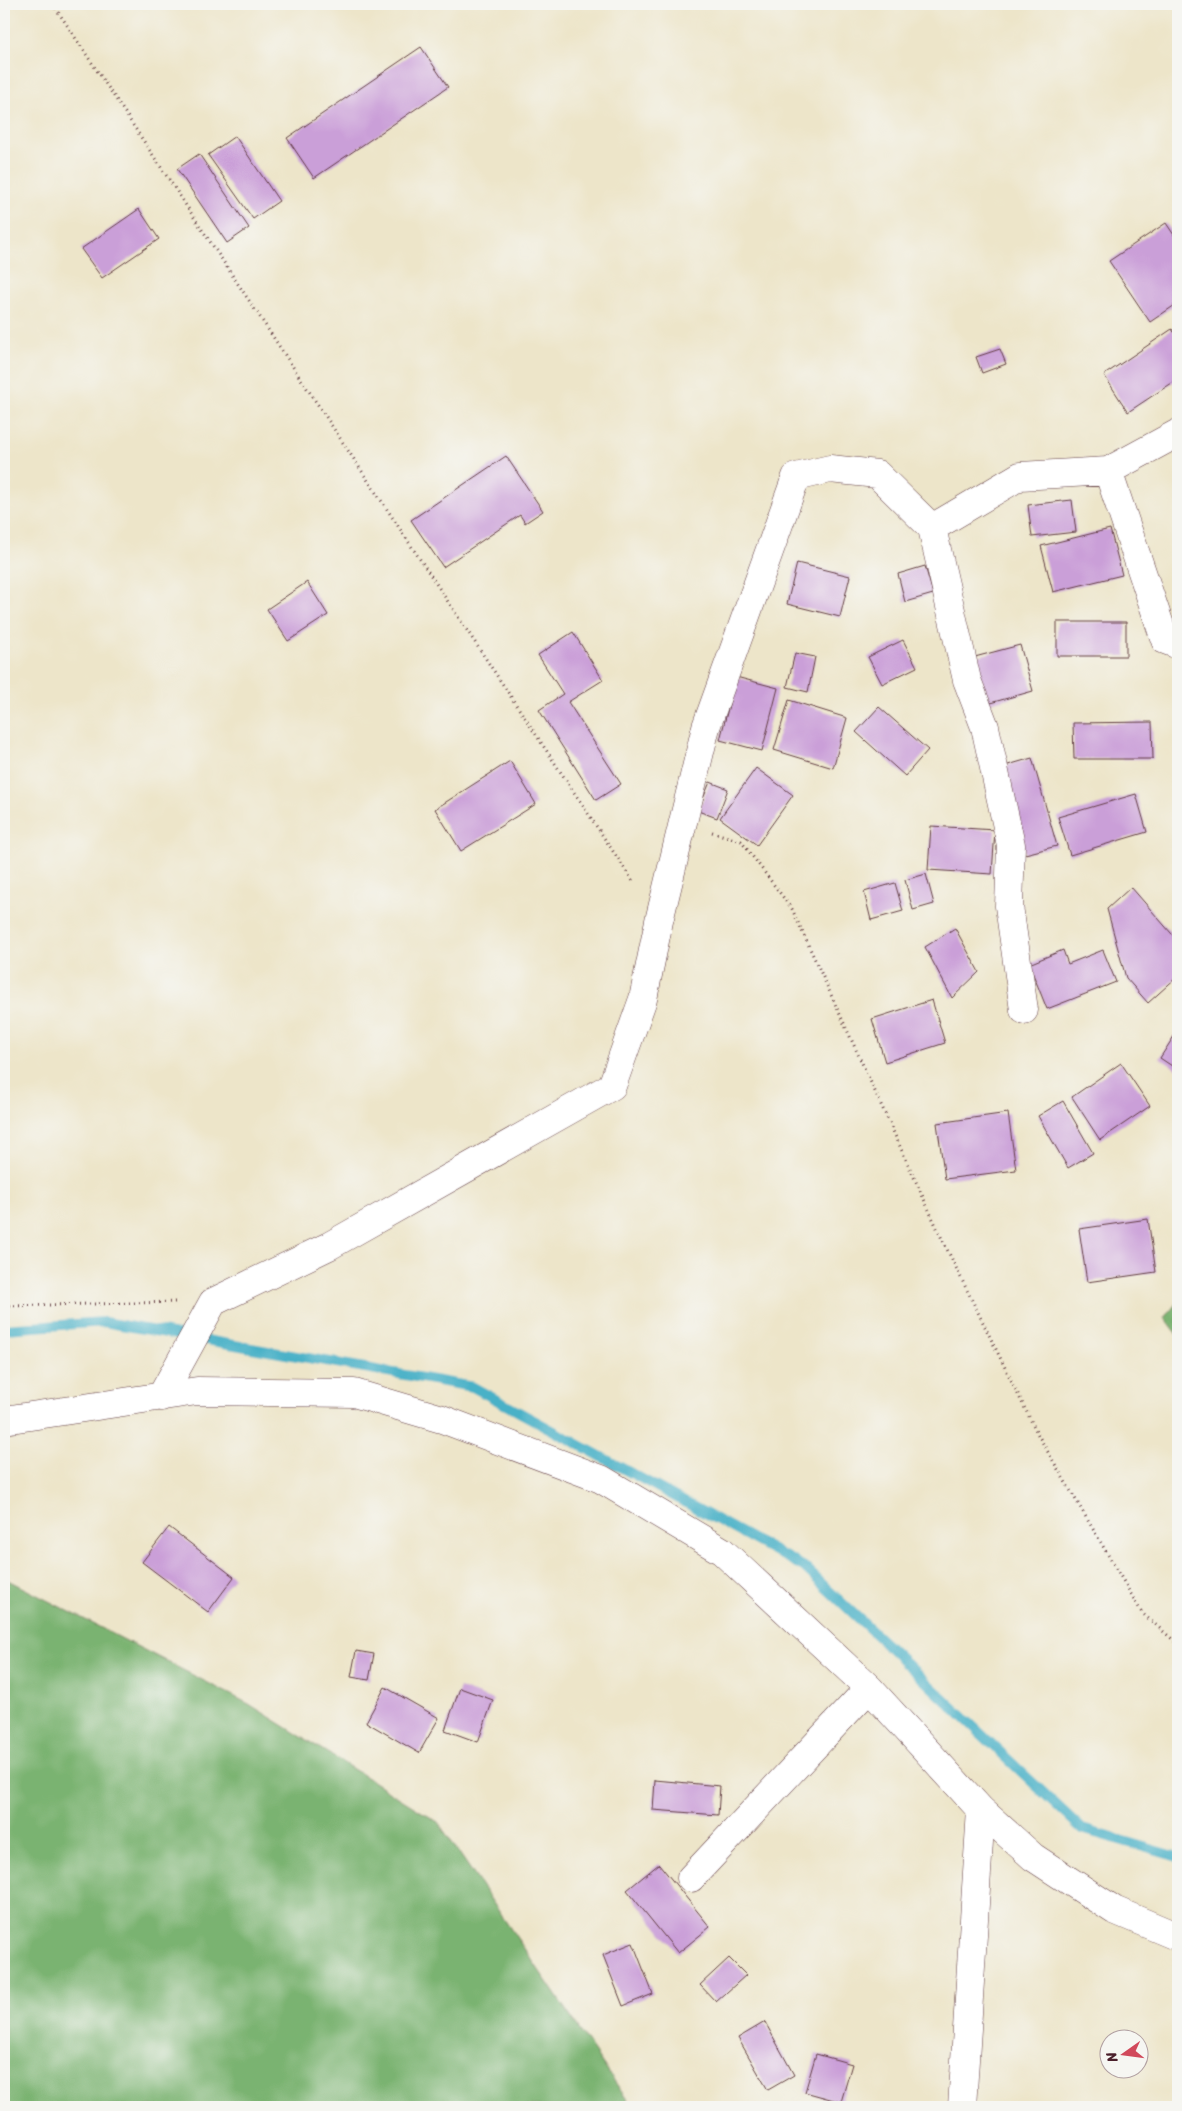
<svg xmlns="http://www.w3.org/2000/svg" width="1182" height="2111" font-family="Sriracha,sans-serif">
<style>
.forest{fill:#7ab371;stroke:#62694e}
.lines{fill:none;stroke-linecap:round;stroke-linejoin:round}
.stream{stroke:#48b1c7;stroke-width:10}
.building{fill:#ca9fd8}
.street-casing{stroke:#623d43;stroke-width:29}
.path{stroke:#623d43;stroke-width:3;stroke-dasharray:1 4;stroke-linecap:butt}
.street{stroke:#fff;stroke-width:28}
</style>
<rect width="100%" height="100%" fill="#f6f6f2"/>
<filter id="ink" filterUnits="userSpaceOnUse"><feTurbulence type="fractalNoise" baseFrequency=".02" numOctaves="2"/><feDisplacementMap in="SourceGraphic" scale="10" xChannelSelector="R" yChannelSelector="G"/><feConvolveMatrix kernelMatrix="1 2 1 2 8 2 1 2 1" color-interpolation-filters="sRGB"/></filter>
<filter id="wash" filterUnits="userSpaceOnUse"><feTurbulence type="fractalNoise" baseFrequency=".0096" numOctaves="4" result="noise"/><feDisplacementMap in="SourceGraphic" scale="20" xChannelSelector="R" yChannelSelector="G"/><feGaussianBlur stdDeviation="1.12" result="paint"/><feColorMatrix in="noise" values="0 0 0 0 0 0 0 0 0 0 0 0 0 0 0 0 0 1.4 0 .05"/><feComposite in="paint" operator="in"/></filter>
<g filter="url(#wash)">
<rect width="100%" height="100%" fill="#ede5c9"/>
<path class="forest" d="M1178,1301V1336L1165,1318Z
M4,1578L249,1704L438,1822L632,2107H4Z"/>
<g class="lines">
<path class="stream" d="M4,1329L104,1322L473,1387L804,1567L1082,1829L1178,1857"/>
</g>
<g id="blocks">
<path class="building" d="M421,47L448,87L314,178L287,138Z
M235,136L279,201L253,219L208,155Z
M199,154L249,228L227,243L177,169Z
M139,209L159,239L102,278L81,249Z
M1166,223L1178,241V303L1150,322L1109,261Z
M1172,329L1178,338V379L1128,412L1104,375Z
M1000,349L1006,364L982,373L976,357Z
M506,456L543,511L525,523L520,515L443,567L411,520Z
M1072,500L1076,532L1032,537L1028,505Z
M1110,529L1122,575L1053,592L1041,546Z
M797,563L850,576L840,617L787,604Z
M925,566L933,594L905,602L898,574Z
M307,582L328,615L288,641L267,609Z
M1057,622H1126V656H1057Z
M573,632L603,680L568,702L621,784L596,800L539,710L563,694L538,655Z
M903,640L917,667L882,684L868,657Z
M1020,645L1033,691L983,705L971,658Z
M795,653L815,657L808,692L787,687Z
M736,677L778,688L762,751L720,740Z
M789,700L847,718L833,768L774,750Z
M879,707L928,750L905,776L856,732Z
M1152,722L1153,759H1074L1073,723Z
M1032,758L1057,846L1025,854L1001,767Z
M510,761L536,804L461,851L435,809Z
M756,768L793,795L757,845L720,818Z
M710,782L728,789L717,818L698,811Z
M1136,794L1147,832L1070,855L1058,817Z
M931,826L995,830L992,874L928,870Z
M926,874L934,904L913,910L905,880Z
M895,883L903,911L871,920L864,892Z
M1131,887L1178,941V976L1148,1003L1126,978L1107,909Z
M955,928L979,972L952,998L925,947Z
M1063,950L1068,964L1103,950L1116,982L1047,1009L1029,964Z
M932,1000L945,1043L885,1062L872,1019Z
M1178,1030V1070L1160,1058Z
M1121,1063L1150,1106L1100,1140L1072,1097Z
M1063,1101L1093,1153L1068,1168L1038,1116Z
M1008,1113L1016,1170L945,1179L937,1123Z
M1148,1219L1156,1272L1087,1282L1079,1229Z
M169,1527L234,1577L208,1612L142,1562Z
M356,1651L374,1654L369,1680L351,1677Z
M385,1687L439,1718L419,1753L366,1722Z
M460,1688L493,1700L478,1742L445,1730Z
M655,1780L720,1786L718,1815L653,1810Z
M659,1864L710,1927L678,1953L627,1890Z
M633,1943L653,1994L623,2006L603,1955Z
M729,1958L746,1975L716,2002L700,1985Z
M765,2022L794,2075L768,2090L738,2038Z
M816,2054L852,2064L841,2102L805,2092Z"/>
</g>
</g>
<g filter="url(#ink)">
<use href="#blocks" fill-opacity="0" stroke="#623d43" stroke-width="1"/>
<g class="lines">
<defs>
<path id="street" d="M1108,471L1165,640L1178,645
M932,528L967,680L985,727L1011,845L1009,906L1024,1010
M161,1397L213,1302L329,1246L612,1086L643,999L659,921L706,727L796,477L830,469L877,474L932,528L1020,476L1108,471L1178,433
M4,1420L197,1391L354,1393L442,1419L601,1479L722,1551L869,1688L981,1810L1033,1857L1114,1910L1178,1937
M691,1878L869,1688
M962,2107L981,1810"/>
</defs>
<use href="#street" class="street-casing"/>
<path class="path" d="M53,4L634,883
M712,832L741,841L792,909L943,1241L1038,1435L1142,1613L1178,1644
M4,1306L176,1302"/>
<use href="#street" class="street"/>
</g>
</g>
<rect width="1182" height="2111" fill="none" stroke="#f6f6f2" stroke-width="20"/>
<g transform="translate(1124 2054) rotate(256)"><circle r="24" fill="#f6f6f2" stroke="#b1a0a2"/>
<path d="M0-4L9 19L0 12L-9 19Z" fill="#d1495b"/>
<text y="-8" font-size="14" font-weight="bold" text-anchor="middle" fill="#4a1f2b">N</text>
</g>
</svg>
